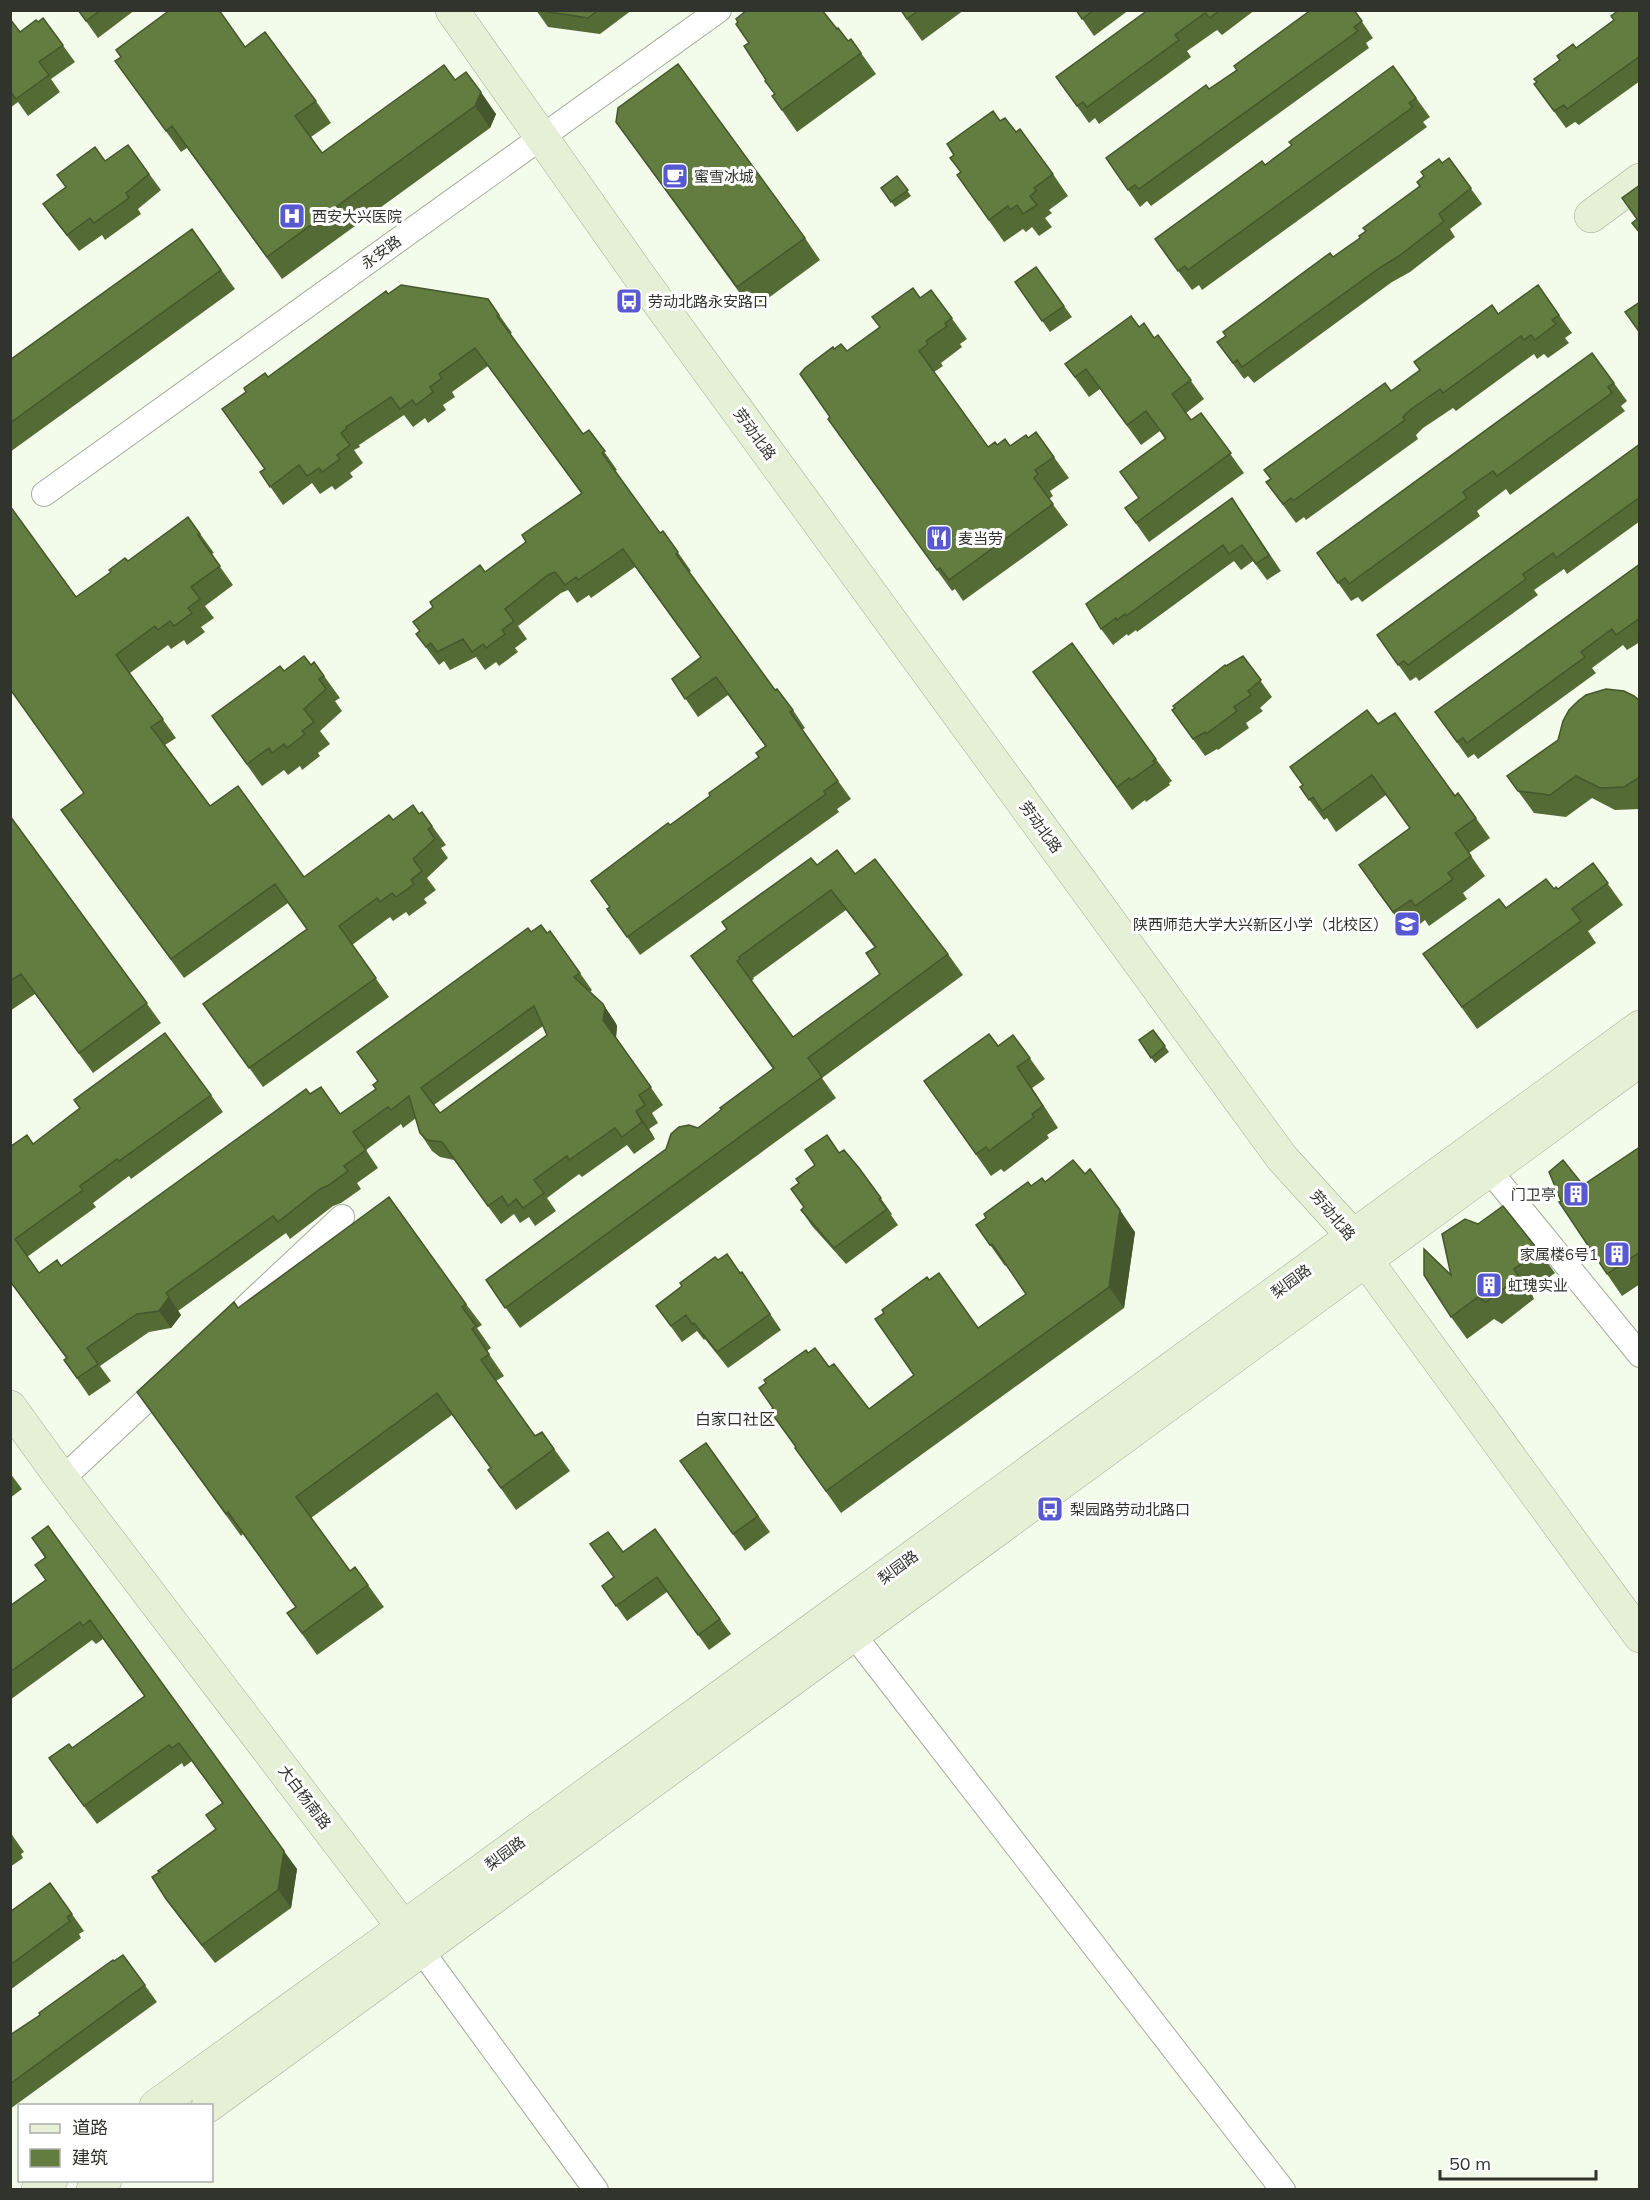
<svg xmlns="http://www.w3.org/2000/svg" width="1650" height="2200" font-family="Mulish,'Noto Sans SC',sans-serif">
<style>
.lines{fill:none;stroke-linecap:round;stroke-linejoin:round}
.street-casing{stroke:#a3ab9a;stroke-width:26}
.secondary-casing{stroke:#a3ab9a;stroke-width:34}
.street{stroke:#fff;stroke-width:24}
.secondary{stroke:#e6f0d7;stroke-width:33}
.wall{fill:#556b36;fill-rule:evenodd}
.shaded-wall{fill:#45572c}
.building{fill:#637c3f;stroke:#45572c;stroke-width:1.5;fill-rule:evenodd}
.labels{text-anchor:middle;dominant-baseline:central;stroke-width:6;stroke-linejoin:round;paint-order:stroke}
.poi-label{font-size:15px;fill:#30342d;stroke:#fff;text-anchor:start}
.street-label{font-size:15px;fill:#30342d;stroke:#fff}
.neighbourhood-label{font-size:16px;fill:#30342d;stroke:#fff}
</style>
<rect width="100%" height="100%" fill="#f3fcea"/>
<g class="lines">
<defs>
<path id="street" d="M44,494L719,10
M1489,1170L1640,1355
M245,1308L342,1217
M62,1479L167,1381
M853,1634L1283,2190
M421,1950L596,2190"/>
<path id="secondary" d="M452,10L640,277L1282,1158L1353,1236L1365,1259L1640,1636
M1591,216L1640,180
M10,1407L62,1479L416,1944
M156,2106L404,1927L1640,1027
M208,2106L1640,1060
M38,2190L51,2180
M93,2190L105,2180"/>
</defs>
<use href="#street" class="street-casing"/>
<use href="#secondary" class="secondary-casing"/>
<use href="#street" class="street"/>
<use href="#secondary" class="secondary"/>
</g>
<path class="wall" d="M78,10H135L98,38Z
M536,10H632L600,34L548,27Z
M900,10H964L922,41Z
M1076,10H1129L1094,36Z
M1148,10H1255L1222,35L1217,30L1187,51L1191,57L1099,124L1095,118L1089,123L1056,77Z
M1354,10L1373,38L1366,43L1369,48L1151,206L1147,201L1140,207L1106,158L1209,89Z
M1640,10V81L1579,125L1575,122L1566,128L1534,84L1576,48Z
M43,18L75,62L51,79L60,92L28,116L18,102L10,108V19L20,32Z
M837,29L848,41L851,39L876,74L797,132L772,96L774,94L766,80Z
M245,47L316,101L331,123L311,137L322,153L455,80L496,114L490,128L282,279L187,148L181,152L115,61Z
M1393,66L1430,117L1423,122L1427,127L1202,290L1199,285L1192,290L1155,239L1265,165L1292,145Z
M1000,121L1016,132L1053,174L1068,196L1049,210L1052,213L1045,218L1052,227L1039,236L1032,227L1026,232L1023,229L1004,242L957,175L960,172Z
M616,122L805,238L820,260L752,310Z
M128,145L161,190L138,209L141,214L105,240L102,235L79,251L55,221L43,204Z
M1449,158L1482,204L1450,229L1455,237L1410,272L1392,282L1254,383L1248,376L1244,379L1217,342L1360,238L1420,186L1442,163Z
M897,176L911,196L895,207L881,188Z
M192,229L235,289L10,452V360Z
M1036,267L1072,317L1050,332L1015,282Z
M1538,285L1572,333L1565,338L1569,343L1548,358L1544,354L1537,359L1534,354L1456,411L1453,408L1423,428L1416,435L1418,439L1306,520L1304,517L1296,523L1266,482Z
M931,290L967,339L960,344L962,347L941,363L943,366L934,372L988,447L997,445L1010,446L1028,438L1036,432L1069,478L1050,491L1053,496L1049,499L1068,525L963,601L955,589L952,591L843,440L830,417L834,349L847,351Z
M388,294L488,299L512,333L510,334L583,434L589,430L617,470L615,471L660,533L663,531L691,571L689,572L775,690L793,710L805,728L802,730L851,799L837,809L839,812L640,955L607,909L609,907L670,825L710,796L759,757L765,746L728,695L698,717L672,679L701,658L635,567L591,598L589,595L577,603L568,590L561,593L518,626L527,639L515,648L518,652L499,666L496,662L485,670L476,657L450,670L444,661L439,665L416,634L485,572L526,542L581,493L488,366L452,392L455,397L443,405L446,410L428,423L425,418L413,427L404,415L359,445L360,447L354,450L363,463L350,473L353,477L335,490L332,486L320,494L312,483L283,505L260,472L264,469L268,377Z
M1139,327L1154,338L1158,335L1204,399L1186,413L1191,420L1201,413L1244,473L1149,542L1125,508L1139,498L1165,439L1160,431L1141,445L1100,389L1089,397L1065,364Z
M1614,383L1627,401L1621,406L1625,411L1510,495L1506,489L1477,511L1480,516L1362,602L1358,597L1351,601L1317,553Z
M1640,444V521L1567,574L1564,569L1534,590L1538,595L1419,681L1416,677L1410,681L1377,635Z
M1232,498L1281,571L1267,580L1253,561L1241,570L1234,561L1137,632L1136,630L1128,636L1127,634L1113,645L1101,629Z
M188,517L214,553L211,554L233,585L205,606L214,618L201,627L205,632L187,645L184,640L171,649L168,645L130,673L176,738L165,745L210,806L304,877L393,820L419,814L422,812L446,845L441,848L448,858L427,878L436,890L424,899L427,903L409,916L406,912L393,921L390,917L352,945L389,997L263,1087L203,1004L307,929L288,903L184,978L61,810L84,793L76,597L128,561Z
M1640,564V642L1627,650L1623,645L1592,668L1596,673L1478,759L1474,754L1468,758L1435,712Z
M1243,656L1272,697L1260,708L1263,711L1246,723L1249,728L1218,750L1217,749L1205,756L1172,710L1226,666Z
M314,662L340,698L335,701L342,711L320,731L330,744L318,753L320,756L302,770L300,766L288,775L284,770L262,786L212,716L284,671L311,665Z
M1033,672L1156,759L1172,781L1169,783L1170,785L1146,802L1145,800L1132,810Z
M1640,701V809L1615,810L1592,798L1566,817L1534,813L1507,776L1558,740Z
M1378,724L1455,796L1476,818L1490,838L1469,853L1485,876L1463,893L1467,899L1429,926L1425,920L1408,933L1373,886L1410,828L1386,795L1336,832L1327,818L1324,820L1300,787Z
M10,816L161,1023L93,1073L35,994L10,1011Z
M1593,863L1623,905L1588,931L1596,943L1477,1029L1423,954L1506,908L1554,889H1558Z
M817,865L855,874L948,954L963,975L822,1078L836,1098L520,1328L486,1280L698,1128L773,1069L691,956ZM846,910L875,948L880,974L793,1037L751,981L754,979L753,978Z
M550,931L592,990L590,992L603,1004L615,1022L617,1026L616,1037L663,1105L652,1113L658,1123L649,1129L655,1139L634,1154L627,1145L582,1177L579,1174L547,1198L556,1211L535,1226L529,1217L520,1223L514,1214L501,1224L454,1160L440,1157L432,1151L420,1133L416,1118L403,1128L401,1124L366,1150L378,1168L357,1183L361,1189L341,1203L333,1206L290,1239L286,1233L178,1311L181,1315L171,1328L149,1332L100,1366L111,1381L89,1396L64,1360L66,1358L10,1282V1147L33,1144L211,1095L223,1112L131,1179L129,1176L93,1203L96,1207L27,1257L39,1273L61,1266L310,1094L340,1114L376,1089L378,1081L357,1052L531,932L547,933ZM543,1026L547,1035L440,1113L434,1105Z
M1153,1030L1169,1052L1155,1063L1139,1040Z
M1013,1035L1045,1079L1032,1088L1058,1128L1047,1135L1049,1138L1004,1172L1001,1169L991,1176L924,1081L998,1046Z
M1640,1147V1284L1622,1296L1607,1274L1561,1201Z
M839,1153L859,1168L892,1214L891,1215L898,1225L846,1264L812,1226L801,1210L804,1207Z
M1045,1182L1135,1232L1124,1308L841,1513L795,1448L796,1447L773,1409L808,1353L829,1367L869,1409L914,1375L884,1313L929,1280L978,1328L1026,1294L1006,1265L1005,1266L976,1225L1031,1186Z
M1539,1251L1555,1273L1530,1291L1534,1299L1502,1324L1494,1319L1467,1339L1451,1317V1275Z
M718,1260L740,1273L742,1272L781,1330L728,1368L705,1339L704,1340L697,1331L682,1342L656,1306Z
M466,1304L482,1325L477,1328L491,1348L487,1351L504,1376L496,1381L535,1436L542,1432L570,1471L516,1510L488,1470L491,1468L452,1415L311,1518L350,1571L355,1567L384,1607L317,1655L287,1613L296,1607L243,1534L241,1536L137,1392L238,1308Z
M706,1443L770,1532L745,1551L680,1461Z
M10,1473L22,1489L10,1498Z
M655,1529L731,1634L709,1650L667,1592L627,1621L602,1586L614,1578L623,1552Z
M32,1538L297,1869L291,1908L215,1963L179,1917L166,1899L160,1872L216,1829L222,1803L192,1761L184,1767L182,1763L97,1824L62,1777L72,1748L144,1696L103,1639L96,1644L92,1640L10,1700V1606L46,1580L45,1558Z
M10,1832L24,1852L21,1854L23,1858L10,1867Z
M50,1883L84,1931L79,1934L81,1938L10,1990V1912Z
M123,1955L157,2002L10,2109V2035L40,2015Z"/>
<path class="shaded-wall" d="M481,92L496,114L490,128L475,106Z
M603,1004L615,1022L617,1026L616,1038L603,1020Z
M1017,1067L1032,1088L1058,1128L1043,1106Z
M636,1111L649,1129L655,1139L642,1122Z
M1120,1210L1135,1232L1124,1308L1109,1287Z
M1514,1269L1530,1291L1534,1299L1519,1277Z
M169,1297L181,1315L171,1328L159,1311Z
M284,1851L297,1869L291,1908L278,1890Z"/>
<path class="building" d="M78,10H101L86,21Z
M170,10H219L245,47L265,32L316,101L295,116L322,153L444,65L455,80L466,72L481,92L475,106L267,257L172,126L166,131L115,61L121,57L116,50Z
M536,10H598L588,18Z
M747,10H822L837,29L838,28L848,41L851,39L861,53L782,110L772,96L775,94L765,81L766,80L744,46L749,43L736,24L738,22L736,19Z
M901,10H919L907,19Z
M1076,10H1094L1082,19Z
M1148,10H1220L1210,18L1205,13L1175,35L1179,40L1087,107L1083,102L1077,106L1056,77Z
M1311,10H1354L1362,21L1354,27L1358,31L1139,189L1135,185L1128,190L1106,158L1206,85L1209,89L1237,70L1234,66Z
M1619,10H1640V56L1567,109L1564,105L1554,111L1534,84L1537,82L1534,79L1560,60L1557,56L1573,44L1576,48L1614,20L1611,16Z
M43,18L63,45L39,62L49,75L16,99L10,91V19L20,32L36,20L38,22Z
M678,64L805,238L737,287L616,122L618,108Z
M1393,66L1416,98L1409,103L1413,107L1188,270L1185,266L1178,271L1155,239L1262,161L1265,165L1292,145L1289,142Z
M993,111L1000,121L1005,118L1016,132L1020,129L1053,174L1034,188L1036,191L1030,196L1037,205L1023,214L1017,205L1010,210L1008,206L989,220L957,175L961,172L950,158L954,155L947,144Z
M128,145L149,174L126,193L129,198L94,223L90,218L67,235L43,204L66,187L57,175L95,147L105,161Z
M1449,158L1471,188L1439,214L1444,221L1399,256L1381,267L1242,367L1237,360L1233,363L1217,342L1226,336L1223,332L1330,253L1333,257L1360,238L1359,236L1366,231L1363,228L1420,186L1417,182L1424,176L1421,172L1439,159L1442,163Z
M897,176L908,190L891,202L881,188Z
M1640,185V233L1632,223L1637,219L1622,198Z
M192,229L221,270L10,423V360Z
M1036,267L1064,306L1042,321L1015,282Z
M401,285L488,299L499,315L497,316L583,434L589,430L605,451L602,453L660,533L663,531L678,552L676,554L775,690L777,689L793,710L790,712L838,781L824,791L826,794L627,937L607,909L610,907L591,881L668,823L670,825L710,796L709,793L759,757L756,753L766,746L716,677L685,699L672,679L701,657L623,549L578,580L576,577L565,585L555,572L548,575L505,609L514,621L502,630L505,634L486,648L483,644L472,652L463,639L437,652L431,643L426,647L416,634L420,631L413,622L433,607L430,602L480,565L485,572L526,542L522,535L582,493L475,348L439,374L442,378L430,387L433,392L416,405L412,400L400,409L391,397L346,427L347,428L341,433L350,445L337,455L340,459L322,472L319,468L307,476L299,465L270,487L260,472L265,469L222,409L246,392L244,388L265,373L268,377L386,291L388,294Z
M1538,285L1559,315L1552,320L1556,324L1535,340L1531,335L1524,340L1521,336L1443,393L1440,389L1410,410L1403,417L1405,420L1293,501L1291,498L1283,504L1266,482L1271,479L1264,470L1385,383L1391,391L1420,370L1414,362L1492,305L1498,314Z
M913,288L920,298L931,290L952,318L945,323L947,326L926,341L928,344L919,351L988,447L995,442L997,445L1005,439L1010,446L1026,435L1028,438L1036,432L1054,457L1035,470L1038,474L1034,478L1053,504L949,580L940,568L937,570L828,419L830,417L800,374L805,368L833,347L834,349L841,344L847,351L880,327L872,317Z
M1640,302V333L1625,312Z
M1131,316L1139,327L1144,323L1154,338L1158,335L1191,380L1172,394L1191,420L1201,413L1231,453L1136,523L1125,508L1139,498L1120,472L1166,438L1146,411L1127,425L1086,369L1075,377L1065,364Z
M1592,353L1614,383L1608,387L1612,393L1497,476L1493,471L1463,492L1467,498L1349,584L1345,578L1338,583L1317,553Z
M1640,444V497L1556,558L1553,553L1523,574L1526,579L1408,665L1404,661L1398,665L1377,635Z
M1232,498L1269,555L1256,564L1242,545L1229,554L1223,545L1126,616L1125,614L1117,620L1116,618L1101,629L1086,604Z
M10,506L76,597L111,572L109,570L125,558L128,561L188,517L200,534L198,535L220,566L191,587L200,599L188,608L192,613L174,626L170,621L158,630L155,626L116,655L163,719L151,727L210,806L238,786L304,877L389,815L393,820L413,805L419,814L422,812L432,826L428,829L435,839L413,859L422,871L411,880L414,884L396,897L392,893L380,902L377,898L339,926L376,978L249,1068L203,1004L307,929L275,884L171,959L61,810L84,793L10,689Z
M1640,564V618L1616,635L1612,629L1581,652L1585,657L1467,743L1463,738L1457,742L1435,712Z
M1072,643L1156,759L1153,761L1155,763L1131,780L1129,778L1117,787L1033,672Z
M304,656L311,665L314,662L324,676L319,679L326,689L304,709L314,722L302,731L305,734L287,748L284,744L272,753L269,748L247,764L212,716L280,666L284,671Z
M1243,656L1261,680L1248,691L1251,695L1234,707L1237,711L1206,734L1205,732L1193,739L1172,710L1175,708L1173,706L1225,665L1226,666Z
M1606,689L1624,691L1634,696L1640,701V777L1624,787L1600,788L1576,776L1550,795L1518,791L1507,776L1558,740L1563,721L1569,710L1578,701L1586,695Z
M1367,710L1378,724L1395,713L1455,796L1458,793L1476,818L1455,833L1471,856L1448,873L1453,879L1415,906L1411,900L1393,912L1359,865L1410,828L1372,775L1322,811L1313,797L1309,800L1300,787L1303,785L1290,767Z
M10,816L147,1003L79,1053L21,974L10,981Z
M837,850L855,874L875,859L948,954L808,1058L822,1077L505,1308L486,1280L666,1149L671,1134L679,1127L689,1125L698,1128L722,1109L720,1108L774,1068L691,956L727,929L722,922L811,858L817,865ZM831,890L876,947L866,953L880,974L793,1037L737,961L740,959L739,957Z
M1593,863L1608,883L1572,909L1581,921L1462,1007L1423,954L1499,899L1506,908L1546,879L1554,889L1556,887L1558,889Z
M541,925L547,933L550,931L580,973L574,977L603,1004L605,1008L603,1020L651,1087L639,1095L645,1105L636,1111L642,1122L622,1137L615,1128L569,1160L567,1156L534,1180L544,1193L523,1208L516,1199L508,1206L502,1196L488,1206L442,1142L427,1140L420,1133L409,1096L391,1110L388,1107L353,1132L366,1150L344,1166L348,1171L329,1185L320,1189L278,1222L273,1216L166,1293L169,1297L159,1311L137,1314L87,1348L98,1364L77,1378L64,1360L67,1358L10,1281V1147L27,1135L33,1144L80,1108L74,1100L165,1033L211,1095L119,1161L117,1159L80,1186L83,1190L15,1239L39,1273L57,1260L61,1266L306,1089L310,1094L321,1087L340,1114L376,1089L373,1085L378,1081L357,1052L528,928L531,932ZM534,1006L547,1035L440,1113L421,1088Z
M1153,1030L1165,1046L1151,1058L1139,1040Z
M989,1034L998,1046L1013,1035L1030,1058L1017,1067L1043,1106L1032,1114L1034,1117L989,1151L986,1147L976,1154L924,1081Z
M827,1135L839,1153L844,1150L859,1168L881,1198L879,1199L887,1209L834,1248L801,1210L804,1207L791,1189L799,1183L796,1179L815,1165L805,1150Z
M1640,1147V1252L1607,1274L1559,1202L1561,1201L1549,1172L1563,1160L1583,1185Z
M1073,1160L1085,1174L1090,1169L1120,1210L1109,1287L826,1491L795,1448L796,1447L770,1411L773,1408L759,1388L766,1383L764,1380L806,1350L808,1353L815,1348L829,1367L834,1364L869,1409L914,1375L875,1319L884,1313L882,1310L927,1277L929,1280L939,1273L978,1328L1026,1294L992,1244L990,1245L976,1225L986,1218L984,1214L1028,1182L1031,1186L1042,1178L1045,1182Z
M389,1197L466,1304L462,1307L476,1326L472,1329L489,1354L481,1360L535,1436L542,1432L554,1449L501,1488L488,1470L491,1468L437,1393L296,1497L350,1571L355,1567L368,1585L302,1633L287,1613L296,1607L228,1512L226,1514L137,1392L234,1302L238,1308Z
M1503,1206L1539,1251L1514,1269L1519,1277L1486,1302L1478,1297L1451,1317L1424,1275V1249L1451,1275L1442,1234L1465,1219L1478,1224Z
M727,1254L740,1273L742,1272L770,1314L717,1352L694,1323L692,1324L686,1315L671,1326L656,1306L682,1286L680,1283L715,1257L718,1260Z
M706,1443L758,1516L733,1534L680,1461Z
M48,1526L284,1851L278,1890L202,1945L166,1899L152,1877L160,1872L158,1871L216,1829L206,1815L223,1803L179,1743L172,1748L169,1745L84,1806L49,1758L69,1744L72,1748L145,1696L90,1620L83,1626L80,1622L10,1672V1606L46,1580L35,1565L46,1557L32,1538Z
M655,1529L720,1619L698,1635L657,1577L616,1606L602,1586L614,1577L590,1544L608,1532L623,1552Z
M50,1883L72,1914L67,1917L70,1921L10,1965V1912Z
M123,1955L145,1985L10,2084V2035L40,2015L39,2013L113,1960L114,1961Z"/>
<defs>
<symbol id="cafe-square" viewBox="-11 -11 22 22"><rect x="-9" y="-9" width="18" height="18" rx="4" fill="#5859d1" stroke="#fff"/><path d="M-5.5-4.5H6V0H3Q3 3.5 0 3.5H-2.5Q-5.5 3.5-5.5 0ZM3-3.2v2h1.7v-2ZM-6 4.5H4V6H-6Z" fill="#fff"/></symbol>
<symbol id="hospital-square" viewBox="-11 -11 22 22"><rect x="-9" y="-9" width="18" height="18" rx="4" fill="#5859d1" stroke="#fff"/><path d="M-5-5h3v3.5h4V-5h3V5h-3V1.5h-4V5h-3Z" fill="#fff"/></symbol>
<symbol id="bus-square" viewBox="-11 -11 22 22"><rect x="-9" y="-9" width="18" height="18" rx="4" fill="#5859d1" stroke="#fff"/><path d="M-5-6H5V4H4V6H2V4H-2V6H-4V4H-5ZM-3.5-4V0h7V-4ZM-3.5 1.2v1.5H-2V1.2ZM2 1.2v1.5H3.5V1.2Z" fill="#fff"/></symbol>
<symbol id="restaurant-square" viewBox="-11 -11 22 22"><rect x="-9" y="-9" width="18" height="18" rx="4" fill="#5859d1" stroke="#fff"/><path d="M-5-6h1v4h1v-4h1v4h1v-4h1v5L-1.5 .5V6h-2V.5L-5-1ZM5-6V6H3V1.5H1.5Q1.5-4 5-6Z" fill="#fff"/></symbol>
<symbol id="school-square" viewBox="-11 -11 22 22"><rect x="-9" y="-9" width="18" height="18" rx="4" fill="#5859d1" stroke="#fff"/><path d="M0-5L7-2L0 1L-7-2ZM-4 1L0 2.5L4 1V4Q0 6-4 4Z" fill="#fff"/></symbol>
<symbol id="building-square" viewBox="-11 -11 22 22"><rect x="-9" y="-9" width="18" height="18" rx="4" fill="#5859d1" stroke="#fff"/><path d="M-4-6H4V6H1V3H-1V6H-4ZM-2.5-4.3h1.7v1.8h-1.7ZM.8-4.3h1.7v1.8H.8ZM-2.5-1h1.7V.8h-1.7ZM.8-1h1.7V.8H.8Z" fill="#fff"/></symbol>
</defs>
<g fill-rule="evenodd">
<use href="#cafe-square" x="660" y="161" width="30" height="30"/>
<use href="#hospital-square" x="277" y="201" width="30" height="30"/>
<use href="#bus-square" x="614" y="286" width="30" height="30"/>
<use href="#restaurant-square" x="924" y="523" width="30" height="30"/>
<use href="#school-square" x="1392" y="909" width="30" height="30"/>
<use href="#building-square" x="1561" y="1179" width="30" height="30"/>
<use href="#building-square" x="1602" y="1239" width="30" height="30"/>
<use href="#building-square" x="1474" y="1270" width="30" height="30"/>
<use href="#bus-square" x="1035" y="1494" width="30" height="30"/>
</g>
<g class="labels">
<g class="poi-label">
<text x="694" y="176">蜜雪冰城</text>
<text x="312" y="216">西安大兴医院</text>
<text x="648" y="301">劳动北路永安路口</text>
<text x="958" y="538">麦当劳</text>
<text x="1388" y="924" text-anchor="end">陕西师范大学大兴新区小学（北校区）</text>
<text x="1556" y="1194" text-anchor="end">门卫亭</text>
<text x="1598" y="1254" text-anchor="end">家属楼6号1</text>
<text x="1508" y="1285">虹瑰实业</text>
<text x="1070" y="1509">梨园路劳动北路口</text>
</g>
<g class="street-label">
<text transform="translate(381 252) rotate(-36)">永安路</text>
<text transform="translate(755 434) rotate(54)">劳动北路</text>
<text transform="translate(1041 827) rotate(54)">劳动北路</text>
<text transform="translate(1333 1215) rotate(50)">劳动北路</text>
<text transform="translate(1291 1281) rotate(-36)">梨园路</text>
<text transform="translate(898 1567) rotate(-36)">梨园路</text>
<text transform="translate(305 1797) rotate(53)">大白杨南路</text>
<text transform="translate(505 1853) rotate(-36)">梨园路</text>
</g>
<g class="neighbourhood-label">
<text x="735" y="1419">白家口社区</text>
</g>
</g>
<rect width="1650" height="2200" fill="none" stroke="#30342d" stroke-width="24"/>
<rect x="18" y="2104" width="195" height="78" fill="#ffffff" stroke="#acaeab" stroke-width="1.5"/>
<rect x="30" y="2124" width="30" height="9" fill="#e6f0d7" stroke="#acaeab" stroke-width="1.5"/>
<text x="72" y="2134" font-size="18" fill="#30342d">道路</text>
<rect x="30" y="2149" width="30" height="18" fill="#637c3f" stroke="#acaeab" stroke-width="1.5"/>
<text x="72" y="2164" font-size="18" fill="#30342d">建筑</text>
<path d="M1440 2170v9h156v-9" fill="none" stroke="#30342d" stroke-width="3"/>
<text x="1449" y="2170" font-size="18" fill="#30342d" stroke="#ffffff" stroke-width="4.5" paint-order="stroke">50 m</text>
</svg>
